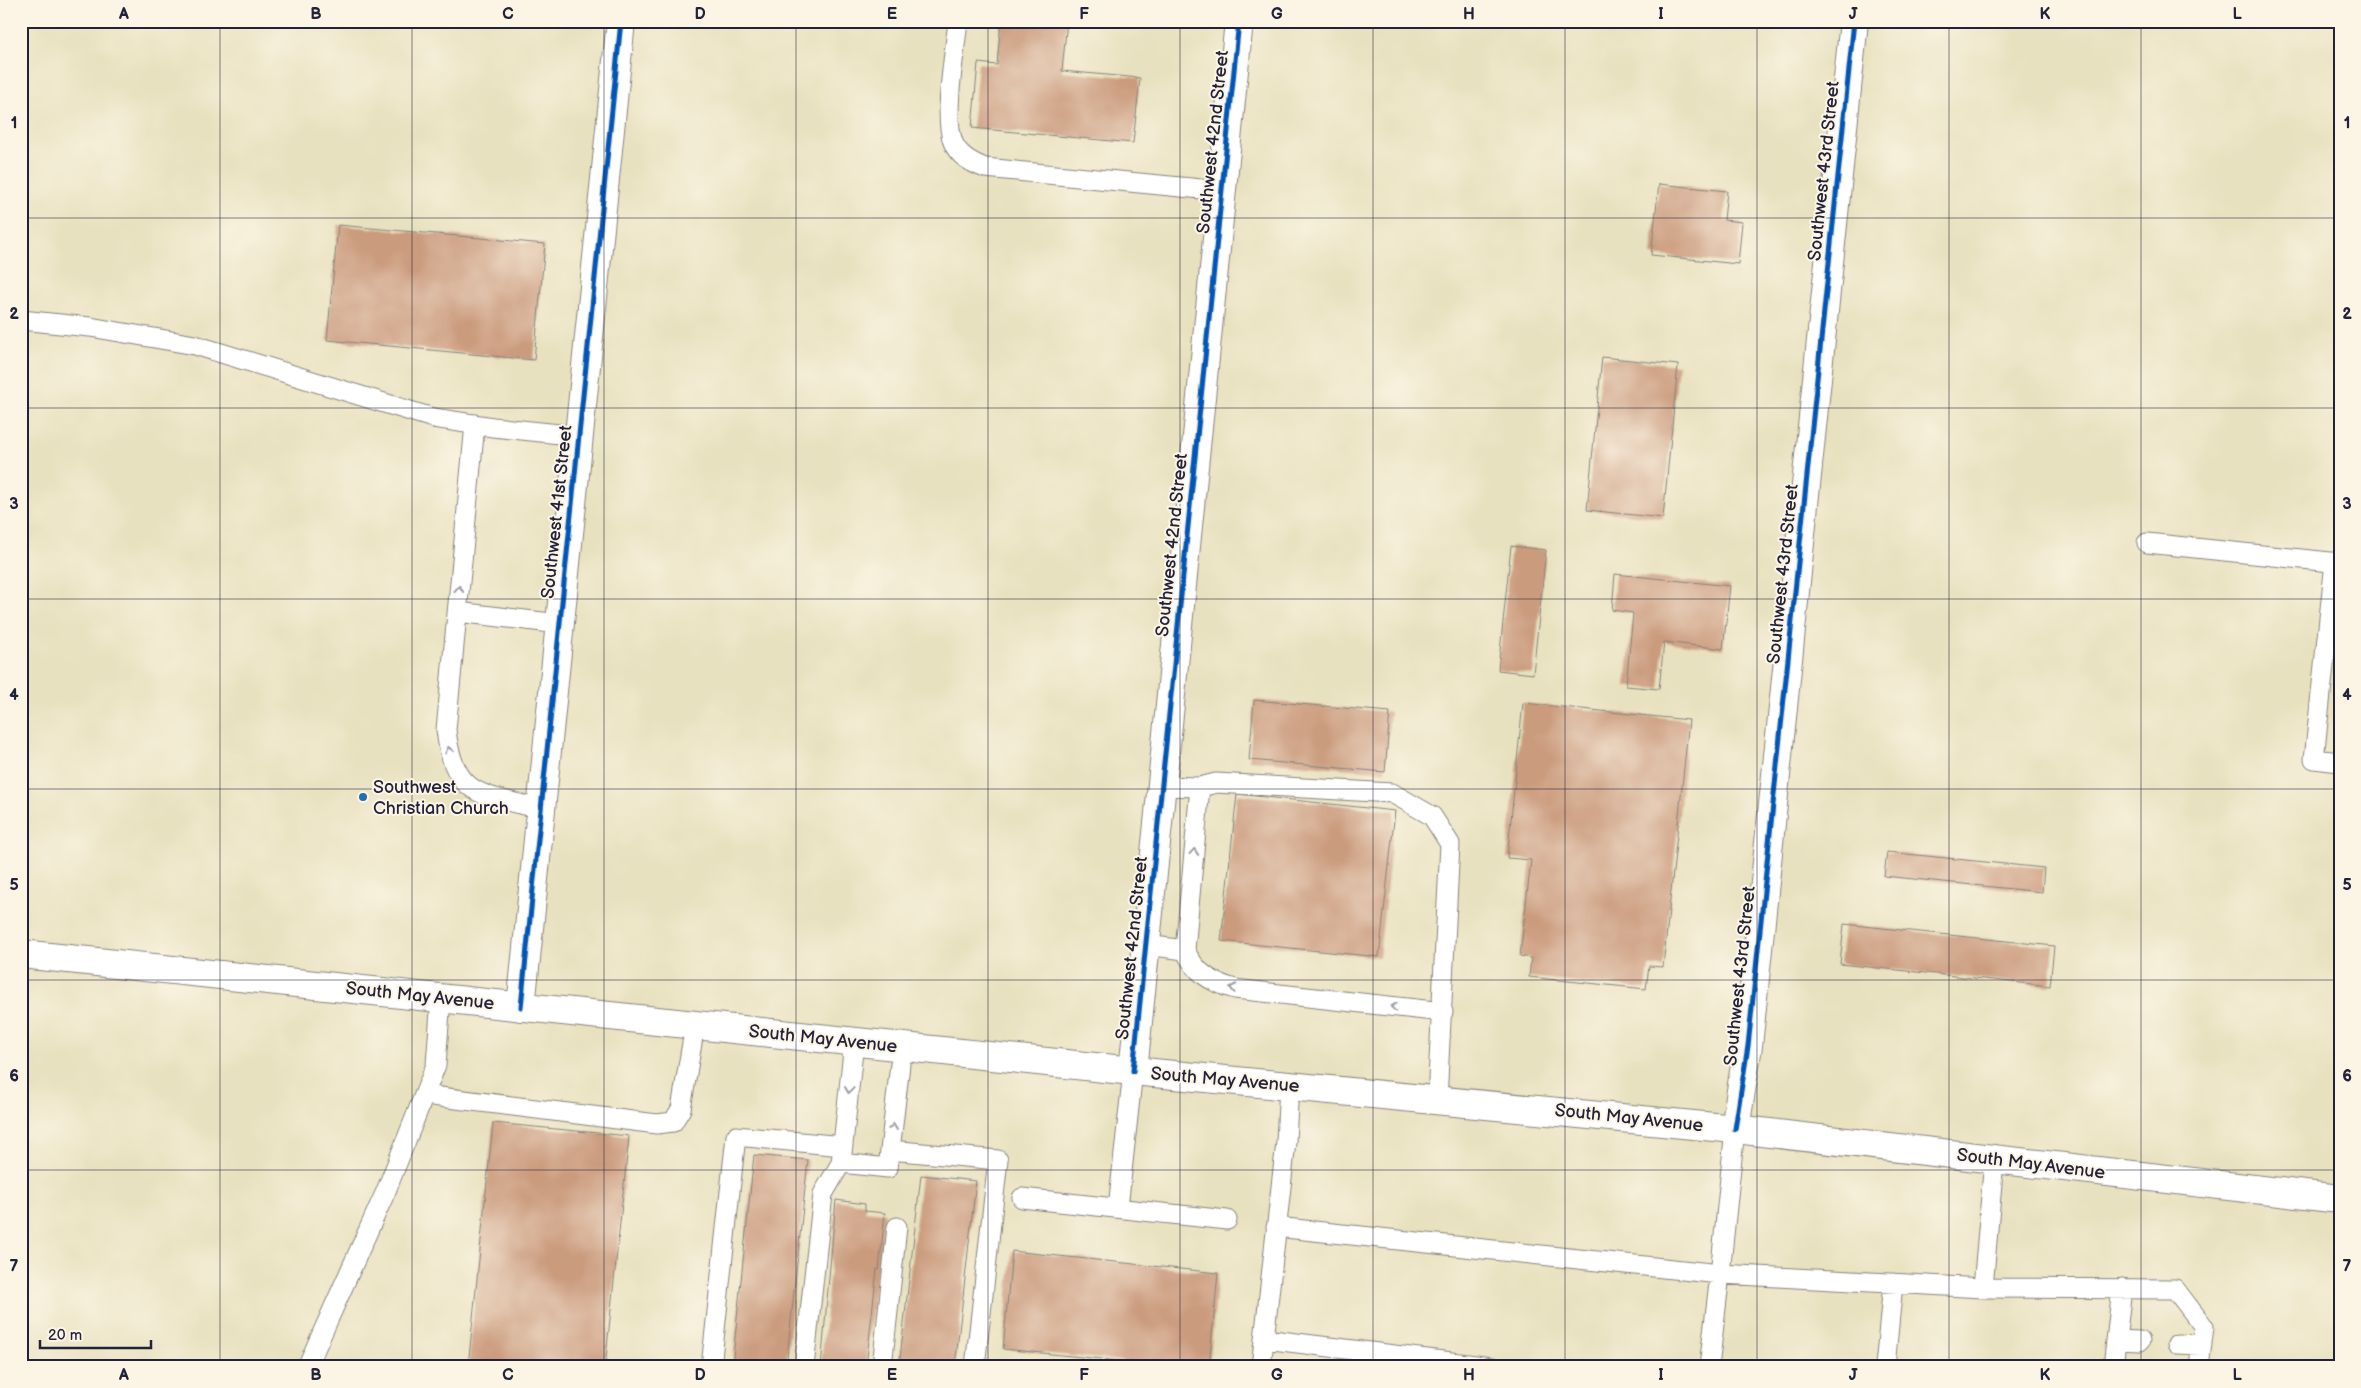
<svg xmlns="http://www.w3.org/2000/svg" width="2361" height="1388" font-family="'Balsamiq Sans',sans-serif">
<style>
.building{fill:#cb9b7e}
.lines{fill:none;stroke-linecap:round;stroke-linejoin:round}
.service-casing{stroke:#85827d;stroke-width:21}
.minor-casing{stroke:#85827d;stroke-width:30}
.secondary-casing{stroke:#85827d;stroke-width:30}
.service{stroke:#fff;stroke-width:19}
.minor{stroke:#fff;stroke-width:28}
.secondary{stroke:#fff;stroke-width:28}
.cycleway-casing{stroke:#fcf5e5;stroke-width:8}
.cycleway{stroke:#0057b8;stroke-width:5}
.oneway{stroke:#9c9ca7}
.grid{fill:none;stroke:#22223b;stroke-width:1;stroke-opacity:0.55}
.poi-dot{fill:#1f6fb2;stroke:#fcf5e5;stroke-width:2}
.labels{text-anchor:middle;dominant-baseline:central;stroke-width:4;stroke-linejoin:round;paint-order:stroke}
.street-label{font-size:18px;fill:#22223b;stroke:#fcf5e5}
.poi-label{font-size:18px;fill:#22223b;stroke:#fcf5e5;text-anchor:start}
.neatline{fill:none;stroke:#22223b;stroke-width:2}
.grid-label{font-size:16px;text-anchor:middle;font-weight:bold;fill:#22223b}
</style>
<rect width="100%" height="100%" fill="#fcf5e5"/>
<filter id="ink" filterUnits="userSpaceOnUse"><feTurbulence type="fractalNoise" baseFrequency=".02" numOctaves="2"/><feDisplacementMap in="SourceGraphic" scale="10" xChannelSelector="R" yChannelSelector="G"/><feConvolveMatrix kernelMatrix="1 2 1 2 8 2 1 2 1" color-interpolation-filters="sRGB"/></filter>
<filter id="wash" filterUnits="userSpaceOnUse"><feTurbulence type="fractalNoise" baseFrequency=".0096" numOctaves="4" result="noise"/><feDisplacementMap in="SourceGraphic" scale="20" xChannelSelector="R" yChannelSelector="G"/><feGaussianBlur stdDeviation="1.12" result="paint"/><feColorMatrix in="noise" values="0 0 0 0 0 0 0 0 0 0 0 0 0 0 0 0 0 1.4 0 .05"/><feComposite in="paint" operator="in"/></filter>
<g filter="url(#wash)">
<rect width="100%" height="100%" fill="#e8e1bf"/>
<g id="blocks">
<path class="building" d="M1001,21H1067L1062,71L1140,78L1133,143L972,128L978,63L997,65Z
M1659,184L1727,191L1724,220L1742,222L1738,264L1651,255Z
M338,225L545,244L534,360L327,340Z
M1602,357L1678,365L1663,518L1587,510Z
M1511,546L1546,550L1533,674L1498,670Z
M1615,574L1730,586L1723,649L1664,642L1659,689L1626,686L1633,613L1612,610Z
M1254,700L1390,712L1385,772L1249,760Z
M1523,703L1689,720L1663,967L1649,966L1646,989L1529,977L1531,958L1520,956L1531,860L1507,858Z
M1237,794L1395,811L1379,957L1221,941Z
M1887,852L2044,868L2042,892L1884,876Z
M1844,924L2054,946L2050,986L1840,964Z
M493,1123L629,1136L605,1367H468Z
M754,1155L808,1160L786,1367H732Z
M921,1175L976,1181L955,1367H899Z
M836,1200L865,1204V1211L885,1213L879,1270L877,1269L866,1367H821Z
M1012,1251L1218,1273L1209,1367H1179L1003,1349Z"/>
</g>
</g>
<g filter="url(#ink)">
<use href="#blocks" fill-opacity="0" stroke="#85827d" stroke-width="1"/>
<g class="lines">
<defs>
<path id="service" d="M958,21C955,52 943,115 953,142C958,156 972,163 985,168L1222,191
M21,320L90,327L195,345L433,418L493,427L579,436
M475,424L446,730C454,799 483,794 541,809
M2147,543L2340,563
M2335,562L2314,759L2340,762
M457,612L560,624
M1162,786L1200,787L1216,783L1392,793L1432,816L1450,844L1437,1100
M1200,787L1185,950C1196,973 1210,982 1235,989L1443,1012
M1146,945L1185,950
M854,1042L841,1163L888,1168L902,1047
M424,1095L657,1124L673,1122L681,1109L695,1025
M1735,1129L1720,1274L1983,1288L2175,1289L2204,1327L2199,1367
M890,1150L998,1160L975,1367
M1022,1198L1227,1220
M1118,1208L1133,1071
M1276,1227L1720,1274L1709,1367
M1983,1288L1994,1160
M1264,1339L1492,1367
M2116,1340L2140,1341
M2177,1344L2202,1345
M307,1367L386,1191L436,1065L441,998
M711,1367L736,1136L843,1146
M804,1367L823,1194L841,1163
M882,1367L897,1227
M1261,1367L1286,1142L1289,1085
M1885,1367L1893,1283
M2113,1367L2122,1288"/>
<path id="minor" d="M521,1007L621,21
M1133,1071L1239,21
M1735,1129L1748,1046L1854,21"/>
<path id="secondary" d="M21,954L1133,1071L1735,1129L2340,1199"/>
</defs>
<use href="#service" class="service-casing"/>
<use href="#minor" class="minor-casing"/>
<use href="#secondary" class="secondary-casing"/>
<use href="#service" class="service"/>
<use href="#minor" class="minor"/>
<use href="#secondary" class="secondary"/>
<defs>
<path id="cycleway" d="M521,1007L621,21
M1133,1071L1239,21
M1735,1129L1748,1046L1854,21"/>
</defs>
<use href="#cycleway" class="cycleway-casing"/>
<use href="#cycleway" class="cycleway"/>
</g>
<defs><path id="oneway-chevron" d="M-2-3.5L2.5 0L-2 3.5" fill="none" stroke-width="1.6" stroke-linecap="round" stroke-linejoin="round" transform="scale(1.25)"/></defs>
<g class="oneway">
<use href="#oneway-chevron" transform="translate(459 589) rotate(-85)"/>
<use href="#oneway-chevron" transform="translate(449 750) rotate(-103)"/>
<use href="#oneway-chevron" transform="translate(1194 852) rotate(-85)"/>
<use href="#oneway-chevron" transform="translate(1233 988) rotate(-168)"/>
<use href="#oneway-chevron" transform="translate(1394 1007) rotate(-174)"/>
<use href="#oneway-chevron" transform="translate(849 1090) rotate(96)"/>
<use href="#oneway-chevron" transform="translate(893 1127) rotate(-83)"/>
</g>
</g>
<path class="grid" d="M220,21V1367M412,21V1367M604,21V1367M796,21V1367M988,21V1367M1180,21V1367M1373,21V1367M1565,21V1367M1757,21V1367M1949,21V1367M2141,21V1367M21,218H2340M21,408H2340M21,599H2340M21,789H2340M21,980H2340M21,1170H2340"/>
<circle class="poi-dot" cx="363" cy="797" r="5"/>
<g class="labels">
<g class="street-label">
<text transform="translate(1213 142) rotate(-84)">Southwest 42nd Street</text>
<text transform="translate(1824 171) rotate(-84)">Southwest 43rd Street</text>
<text transform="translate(557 512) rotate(-84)">Southwest 41st Street</text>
<text transform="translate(1172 545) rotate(-84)">Southwest 42nd Street</text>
<text transform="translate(1783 574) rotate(-84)">Southwest 43rd Street</text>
<text transform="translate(1132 948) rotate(-84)">Southwest 42nd Street</text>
<text transform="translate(1740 976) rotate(-84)">Southwest 43rd Street</text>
<text transform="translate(420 996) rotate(6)">South May Avenue</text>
<text transform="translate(823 1039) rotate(6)">South May Avenue</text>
<text transform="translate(1225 1080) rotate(5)">South May Avenue</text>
<text transform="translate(1629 1118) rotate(6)">South May Avenue</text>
<text transform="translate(2031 1164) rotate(7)">South May Avenue</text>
</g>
<g class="poi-label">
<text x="373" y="787">Southwest<tspan x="373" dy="21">Christian Church</tspan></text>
</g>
</g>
<rect width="2361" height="1388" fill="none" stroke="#fcf5e5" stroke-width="55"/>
<path d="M40 1340v8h111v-8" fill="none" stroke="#22223b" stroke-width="2.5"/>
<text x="48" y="1340" font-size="15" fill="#22223b" stroke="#fcf5e5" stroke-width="4" paint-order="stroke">20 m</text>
<rect x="28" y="28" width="2306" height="1332" class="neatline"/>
<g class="grid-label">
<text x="124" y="19">A</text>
<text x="316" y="19">B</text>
<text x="508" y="19">C</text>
<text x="700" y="19">D</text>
<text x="892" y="19">E</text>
<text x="1084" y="19">F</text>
<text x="1277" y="19">G</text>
<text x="1469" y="19">H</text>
<text x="1661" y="19">I</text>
<text x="1853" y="19">J</text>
<text x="2045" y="19">K</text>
<text x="2237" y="19">L</text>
<text x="14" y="128">1</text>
<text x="2347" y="128">1</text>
<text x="14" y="319">2</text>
<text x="2347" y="319">2</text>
<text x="14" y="509">3</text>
<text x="2347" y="509">3</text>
<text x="14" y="700">4</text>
<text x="2347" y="700">4</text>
<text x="14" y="890">5</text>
<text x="2347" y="890">5</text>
<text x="14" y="1081">6</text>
<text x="2347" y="1081">6</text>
<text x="14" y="1271">7</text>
<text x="2347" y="1271">7</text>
<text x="124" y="1380">A</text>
<text x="316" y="1380">B</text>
<text x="508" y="1380">C</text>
<text x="700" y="1380">D</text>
<text x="892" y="1380">E</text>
<text x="1084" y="1380">F</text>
<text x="1277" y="1380">G</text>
<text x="1469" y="1380">H</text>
<text x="1661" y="1380">I</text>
<text x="1853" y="1380">J</text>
<text x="2045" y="1380">K</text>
<text x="2237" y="1380">L</text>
</g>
</svg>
